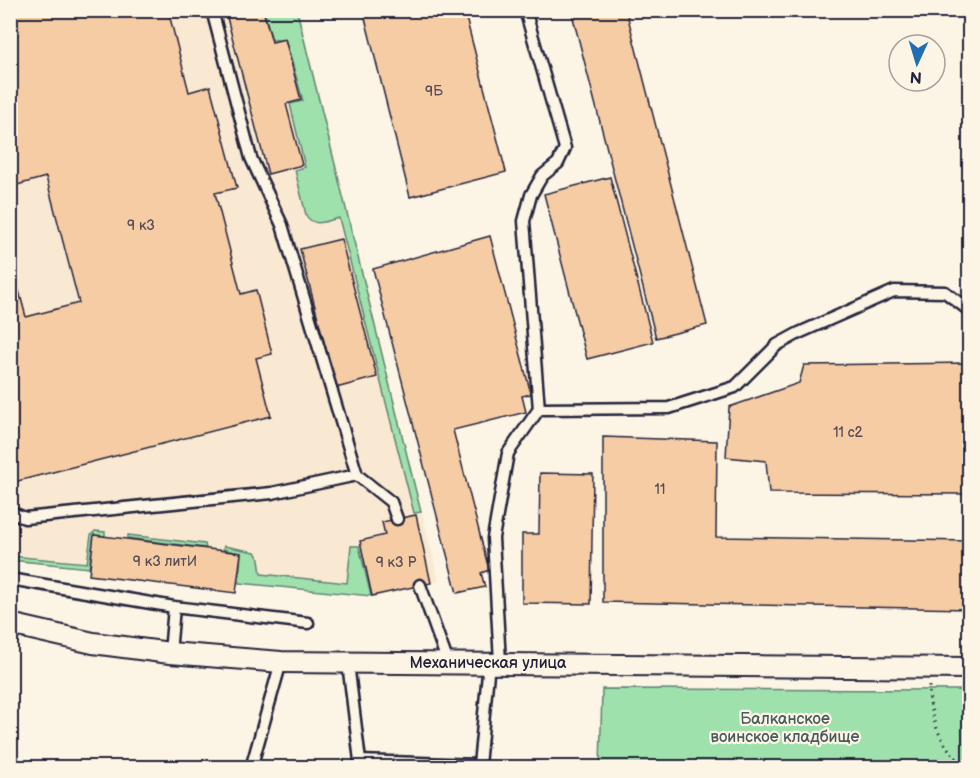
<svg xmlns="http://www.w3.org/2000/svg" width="980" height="778" font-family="'Balsamiq Sans',sans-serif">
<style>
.built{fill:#fae9d2}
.green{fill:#9fe1ac;stroke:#608274;stroke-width:1.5}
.building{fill:#f6cca5;stroke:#22223b;stroke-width:1.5}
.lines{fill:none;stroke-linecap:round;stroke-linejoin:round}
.service-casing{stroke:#22223b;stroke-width:15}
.minor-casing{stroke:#22223b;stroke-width:24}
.path{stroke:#22223b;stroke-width:3;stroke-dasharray:1.5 4.5;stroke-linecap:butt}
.service{stroke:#fcf5e5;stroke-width:10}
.minor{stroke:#fcf5e5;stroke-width:20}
.labels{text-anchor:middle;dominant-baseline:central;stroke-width:4.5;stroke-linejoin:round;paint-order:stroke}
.number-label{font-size:14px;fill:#574c56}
.street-label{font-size:16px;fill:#22223b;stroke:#fcf5e5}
.park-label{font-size:16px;fill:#485b5d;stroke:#fcf5e5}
</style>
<rect width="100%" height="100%" fill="#fcf5e5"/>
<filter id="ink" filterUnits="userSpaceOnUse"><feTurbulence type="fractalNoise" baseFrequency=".0167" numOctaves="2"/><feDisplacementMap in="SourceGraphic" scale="12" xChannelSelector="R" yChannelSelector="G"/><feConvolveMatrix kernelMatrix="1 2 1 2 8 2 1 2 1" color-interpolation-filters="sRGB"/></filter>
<g filter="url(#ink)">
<path class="built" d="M10,11H299L439,581L372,596L238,583L236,593L89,575V568L11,561Z"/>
<path class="green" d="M264,11H297L421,512L414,513L339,218C328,220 314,229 306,215L295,170L305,167L290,104L303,101L285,38L272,40Z
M95,531L105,532V536L94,535L89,568L11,560V556L87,563L91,535Z
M128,535L205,544L206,548L128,538Z
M224,546L255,552L259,559L261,574L347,583L351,546H359L371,596L239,583L241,554L223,549Z
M602,689L969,690V767H600Z"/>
<path class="building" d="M10,10H168L189,92L210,86L237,188L215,193L241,294L256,290L272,354L256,358L271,416L10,483V257L26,317L79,303L46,177L10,187Z
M225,10H263L272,42L285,39L301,100L286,104L302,165L268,174Z
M363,10H464L506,172L410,197Z
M540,10H566L541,16Z
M571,10H626L707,325L656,338Z
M610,177L653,342L587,359L544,194Z
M490,236L531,394L522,396L526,412L453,430L489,570L481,573L485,587L457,593L373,269Z
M341,239L377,377L336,388L300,249Z
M970,363V494L769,493L766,461L726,457L729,407L799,383L804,365Z
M603,437L717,441L716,537L970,541V609L603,602Z
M540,473L593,474L591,604L522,603V534H539Z
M416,515L431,583L372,596L360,541L385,535L382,522Z
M94,535L241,553L236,593L89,575Z"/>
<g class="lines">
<defs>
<path id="service" d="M525,10L565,148L558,163L542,176L531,195L524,221L539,409
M357,475L391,502L397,519
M10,512L25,518L272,493L357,475L282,225L251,158L212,10
M10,579L174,607L308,623
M420,585L448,663
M170,653L174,607
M500,662L493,538L508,453L539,409L669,408L735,387L777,345L799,333L894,291L945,292L970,311
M348,663L360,761L479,765L489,663
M251,768L281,662"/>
<path id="minor" d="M10,624L93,643L170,653L281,662L970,668"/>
</defs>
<use href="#service" class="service-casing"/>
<use href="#minor" class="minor-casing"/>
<path class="path" d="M929,686C929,718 941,749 968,768
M949,768L956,760"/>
<use href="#service" class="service"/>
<use href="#minor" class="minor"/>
</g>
</g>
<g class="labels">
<g class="number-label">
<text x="434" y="91">9Б</text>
<text x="141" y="225">9 к3</text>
<text x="848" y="432">11 с2</text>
<text x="660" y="489">11</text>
<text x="165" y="561">9 к3 литИ</text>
<text x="396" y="562">9 к3 Р</text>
</g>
<g class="street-label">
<text x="488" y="663">Механическая улица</text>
</g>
<g class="park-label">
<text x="785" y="719">Балканское<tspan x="785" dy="18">воинское кладбище</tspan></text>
</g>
</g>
<rect width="980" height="778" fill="none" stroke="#fcf5e5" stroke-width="36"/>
<rect x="18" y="18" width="944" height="742" fill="none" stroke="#22223b" stroke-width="2" filter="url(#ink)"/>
<g transform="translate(917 63) rotate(184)"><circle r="28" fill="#fcf5e5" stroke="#a5a1a1" stroke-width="1.5"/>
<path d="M0-4.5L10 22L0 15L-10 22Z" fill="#1f6fb2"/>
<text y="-9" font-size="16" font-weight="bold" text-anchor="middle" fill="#22223b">N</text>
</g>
</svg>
